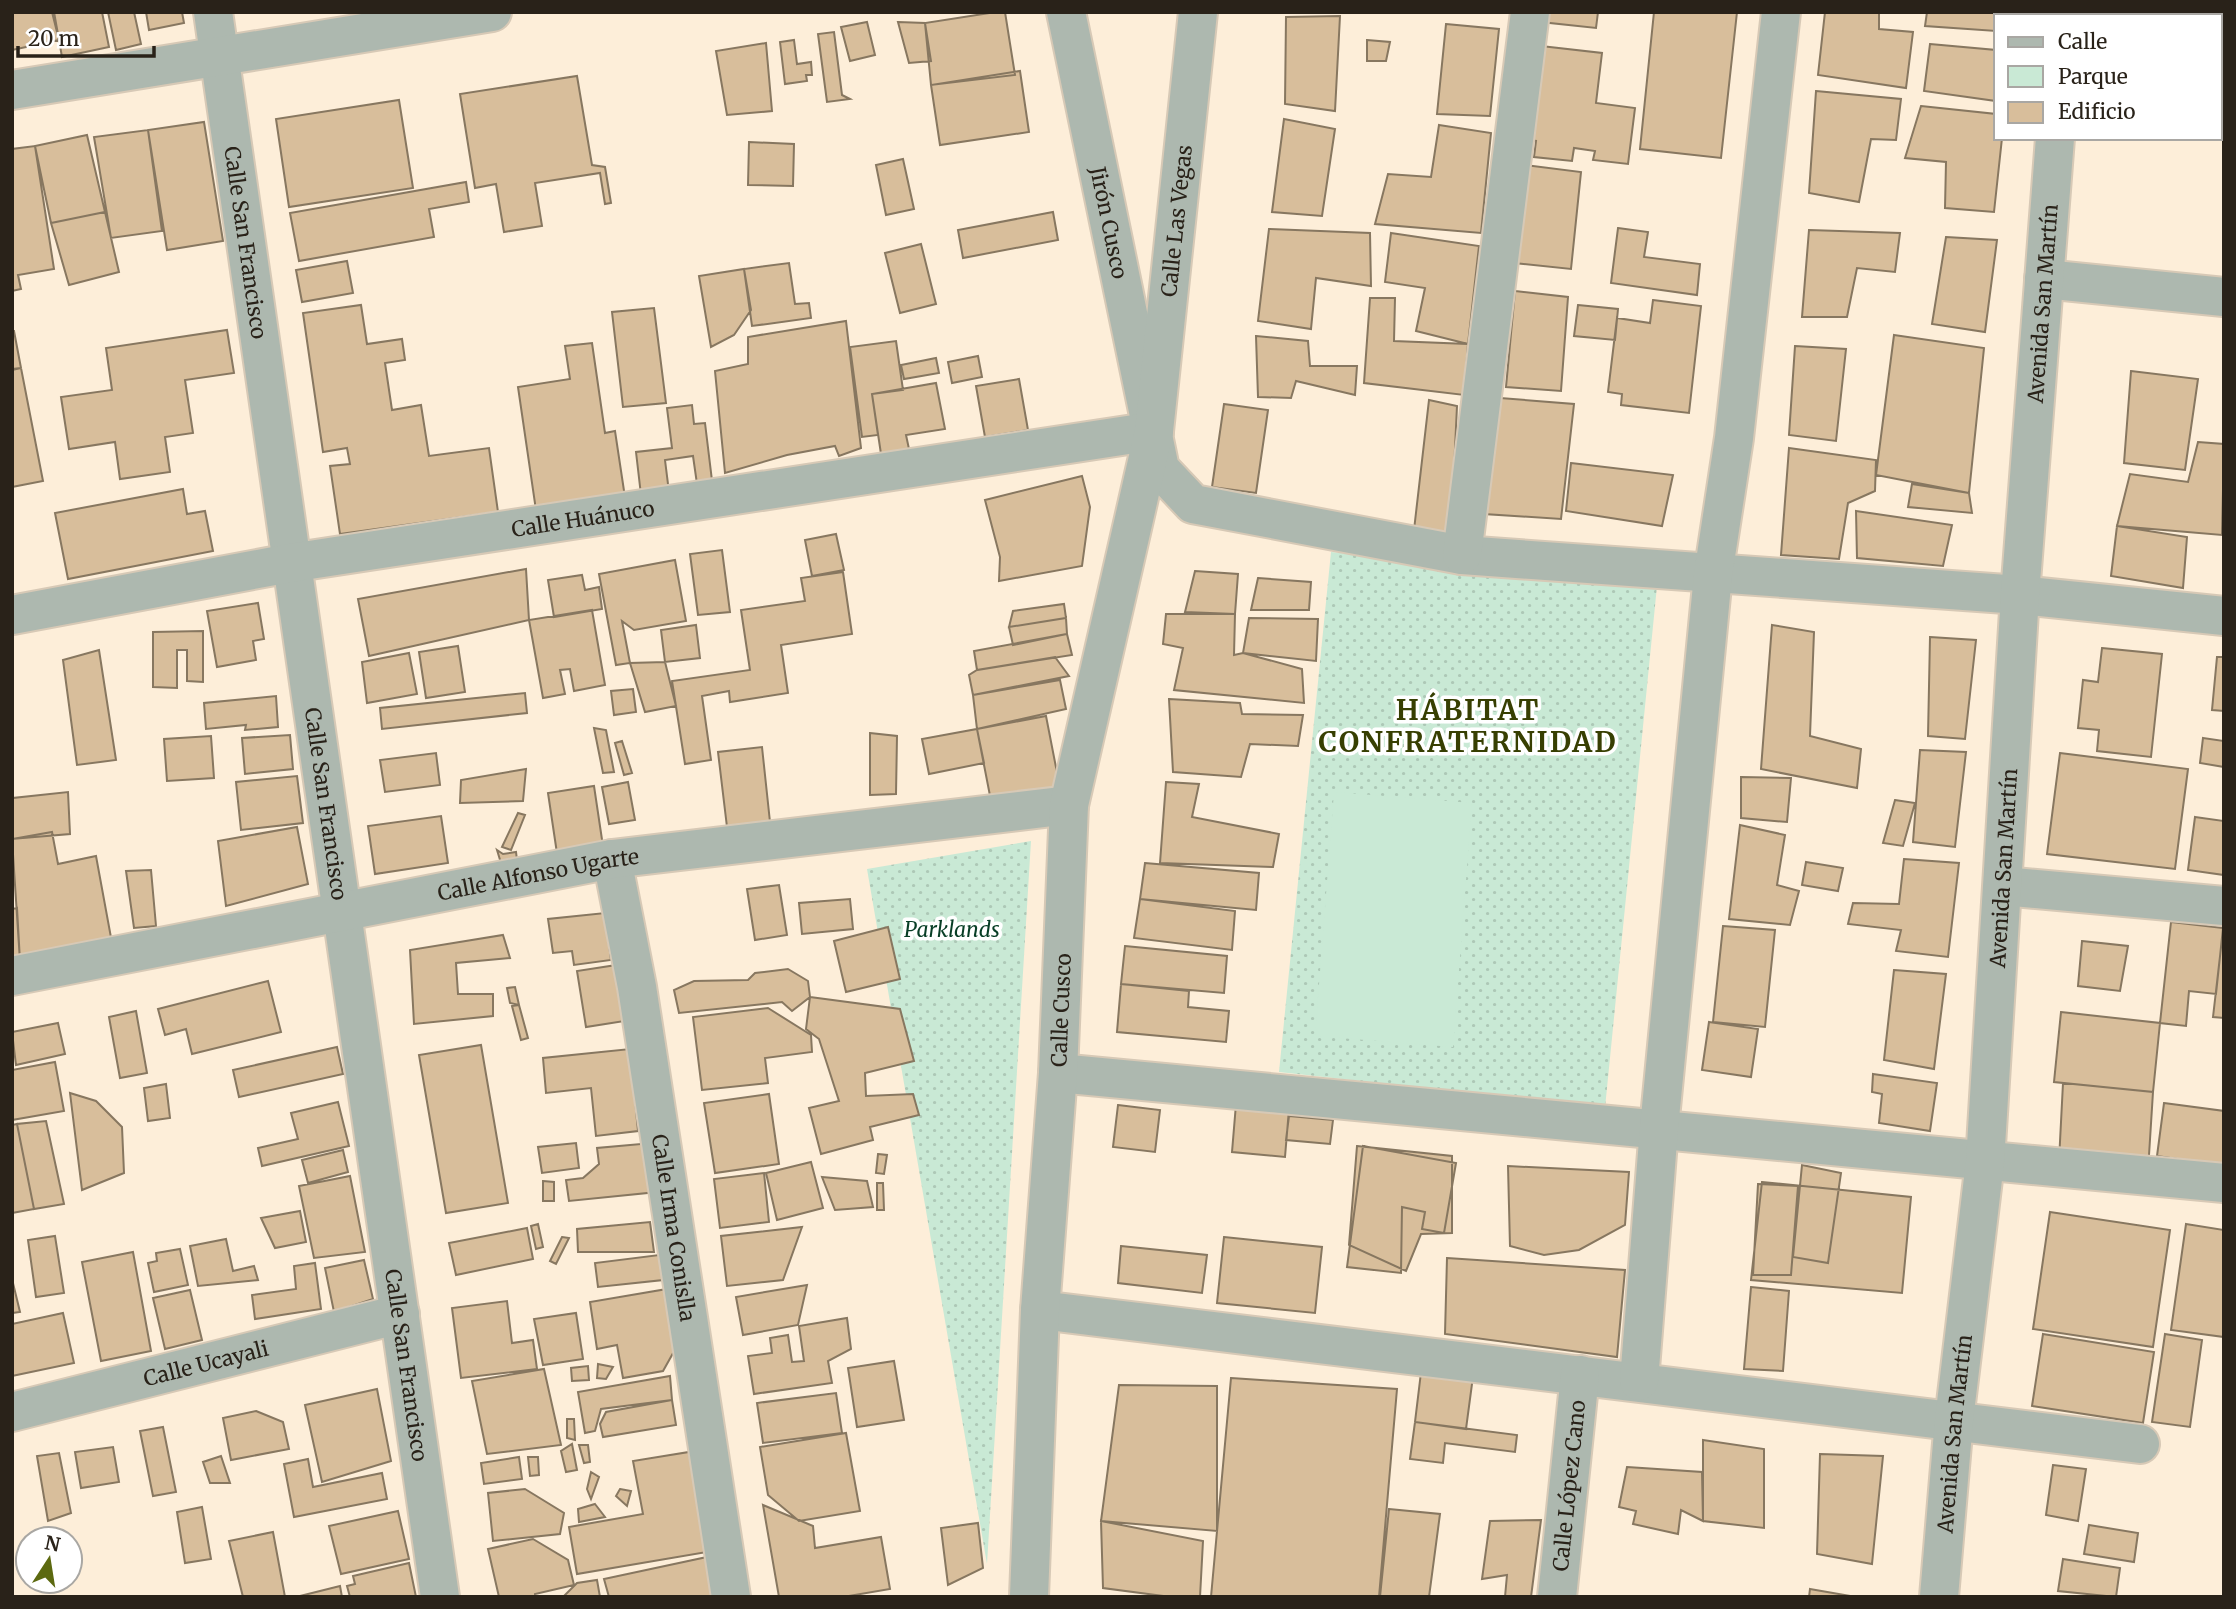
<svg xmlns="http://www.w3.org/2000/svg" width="2236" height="1609" font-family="Merriweather,serif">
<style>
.green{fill:url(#green-dots)}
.pitch{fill:#c9e9d5}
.building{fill:#d8be9b;stroke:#877760;stroke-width:2}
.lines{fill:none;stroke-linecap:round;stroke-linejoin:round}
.minor-casing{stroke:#d7c9b6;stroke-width:42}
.minor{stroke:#adb8af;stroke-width:38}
.labels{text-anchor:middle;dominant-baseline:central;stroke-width:7;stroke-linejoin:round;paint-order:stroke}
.street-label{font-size:21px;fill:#292219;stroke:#fff}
.park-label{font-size:21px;font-style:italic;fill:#083e26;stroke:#fff}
.district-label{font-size:28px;font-weight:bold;letter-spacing:2px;fill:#373f02;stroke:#fff}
</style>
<defs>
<pattern id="green-dots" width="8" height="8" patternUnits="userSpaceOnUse" patternTransform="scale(1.75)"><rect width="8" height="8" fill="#c9e9d5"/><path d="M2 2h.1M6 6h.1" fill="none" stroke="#adc8b6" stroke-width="1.8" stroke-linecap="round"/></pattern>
</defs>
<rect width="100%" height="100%" fill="#fdeed9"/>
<path class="green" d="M1331,552L1657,586L1605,1108L1279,1072Z
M1031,841L987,1564L867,869Z"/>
<path class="pitch" d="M1334,792L1472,803L1453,1047L1315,1036Z"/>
<path class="building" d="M12,12H52L59,40L12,50Z
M54,12H102L109,47L62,57Z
M108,12H134L141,44L116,50Z
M146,12H182L184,23L149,30Z
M996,12H1005L1015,75L931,85L925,23Z
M1542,12H1598L1596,28L1541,22Z
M1654,12H1737L1721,158L1640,149Z
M1825,12H1879V29L1913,32L1906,88L1818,75Z
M1927,12H2012V16H1996V31L1925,26Z
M1340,16L1335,111L1285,104L1286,17Z
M867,22L875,55L850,61L841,27Z
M898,22L925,23L931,61L909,63Z
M1446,24L1499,29L1490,116L1437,114Z
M834,32L842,95L850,99L827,102L818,34Z
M794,40L797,64L811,62L812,75H806L807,81L785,84L780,42Z
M1367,40L1390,42L1386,61H1367Z
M766,43L772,111L727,115L716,51Z
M1930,44L1996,50V101L1924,91Z
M1541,46L1602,53L1596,103L1635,108L1628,164L1593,160L1595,151L1574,148L1572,161L1534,157L1536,141L1519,139Z
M1020,71L1029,132L940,145L931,85Z
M577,76L592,165L605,167L611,203L605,204L600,173L535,183L542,226L504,232L496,184L475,188L460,94Z
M1816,91L1901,99L1896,140L1871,139L1859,202L1809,193Z
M399,100L413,188L289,207L276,119Z
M1921,106L1996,114V138H2002L1994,212L1945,208L1946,162L1905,158Z
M1284,119L1335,129L1322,216L1272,212Z
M204,122L223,241L167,250L148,130Z
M1439,125L1491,133L1481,233L1375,224L1388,174L1431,177Z
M148,130L162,231L111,238L94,137Z
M87,135L105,212L51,223L35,146Z
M749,142L794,144L793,186L748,185Z
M35,146L54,269L18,275L21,289L12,291V149Z
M903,159L914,209L886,215L876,165Z
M1525,165L1581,172L1571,269L1514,263Z
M466,182L469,202L429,209L434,237L299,261L290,213Z
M105,212L119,272L69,285L51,223Z
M1053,212L1058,240L963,258L958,230Z
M1618,228L1648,232L1644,257L1700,264L1697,295L1611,283Z
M1269,229L1370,233L1371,286L1316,278L1311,329L1258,321Z
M1809,230L1900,233L1895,272L1857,268L1847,317H1802Z
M1391,233L1479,246L1468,344L1416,331L1425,288L1385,282Z
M1946,237L1997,240L1985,332L1932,324Z
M921,244L936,304L900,313L885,253Z
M347,261L353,293L302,302L296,270Z
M789,263L795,304L809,303L811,318L752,326L744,269Z
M744,269L751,310L734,335L711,347L699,276Z
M1515,291L1568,297L1561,391L1506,387Z
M1370,298H1395L1394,341L1468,344L1464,395L1364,383Z
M1653,300L1701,306L1689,413L1621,405L1622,394L1608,392L1617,318L1650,323Z
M361,305L367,344L402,339L405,360L385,363L392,410L421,405L429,456L489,448L498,512L340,534L330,466L350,464L347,448L323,452L303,313Z
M1578,305L1618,309L1615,340L1574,336Z
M654,308L666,403L623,407L612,312Z
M846,321L861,448L839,456L835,446L787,455L725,473L715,371L748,364V337Z
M227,330L234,373L185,380L193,433L165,437L170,472L120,479L115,442L69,449L61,397L112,390L106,348Z
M12,331H14L21,368L12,369Z
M1894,335L1984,348L1969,493L1876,475Z
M1256,336L1308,341L1310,366H1357L1355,395L1296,381L1291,398L1258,397Z
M896,341L903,390L872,394L878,435L862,437L850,347Z
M592,343L605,433L615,431L626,504L537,517L518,387L570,379L565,346Z
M1795,346L1846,349L1836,441L1789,435Z
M978,356L982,377L952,383L948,362Z
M936,358L939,373L904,379L901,365Z
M21,368L43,481L12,487V370Z
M2131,371L2198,379L2185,470L2124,463Z
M1019,379L1028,430L985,437L976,386Z
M936,383L945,429L906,435L909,449L881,454L872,394Z
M1500,398L1574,404L1561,519L1484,514Z
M1429,400L1457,406L1451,534L1414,530Z
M1224,404L1268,410L1256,493L1212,487Z
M692,405L694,424L705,423L713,489L698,491L693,456L665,460L669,492L641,495L636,452L672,448L667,408Z
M2198,442L2224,444L2222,535L2117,526L2130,474L2188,482Z
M1789,448L1876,460L1875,491L1848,503L1839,559L1781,555Z
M1571,463L1673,475L1662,526L1566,511Z
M1082,476L1090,507L1082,566L999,581L1000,557L985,500Z
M1912,484L1969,493L1972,513L1908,507Z
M183,489L187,514L205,511L213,551L68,579L55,513Z
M1856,511L1952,525L1943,566L1857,558Z
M2117,526L2187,537L2183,588L2111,576Z
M836,534L844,570L812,576L805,540Z
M722,550L730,612L698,615L690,554Z
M675,560L686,621L634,630L622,621L630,663L616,665L599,574Z
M526,569L529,620L369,656L358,599Z
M1195,571L1238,574L1235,614L1185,612Z
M843,572L852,634L781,645L788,693L730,702L729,691L702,696L711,760L685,764L672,681L750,670L741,610L805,601L801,578Z
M582,575L585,590L599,587L602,609L554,617L548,580Z
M1258,578L1311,582L1309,610H1251Z
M258,603L264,639L253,641L256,660L217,667L207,611Z
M1064,604L1066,618L1009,627L1013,611Z
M592,610L605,685L574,691L570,669L560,670L565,694L543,698L529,620Z
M1166,614H1235L1234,655L1243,653L1302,669L1304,703L1174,690L1183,648L1163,644Z
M1066,618L1067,634L1013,645L1009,627Z
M1249,618L1318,619L1316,661L1243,653Z
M696,625L700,658L665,662L661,630Z
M1772,625L1814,632L1810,736L1861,749L1857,788L1761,769Z
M203,631V682L187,681V650H177V688L153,687V632Z
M1067,634L1072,655L977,670L974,651Z
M1930,637L1976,640L1965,739L1928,736Z
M458,646L465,692L426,698L419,652Z
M2102,648L2162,654L2151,757L2097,751L2099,730L2078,728L2083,680L2098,682Z
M99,650L116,760L77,765L63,660Z
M409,653L417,694L367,703L362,662Z
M1055,657L1069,676L973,695L969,675L977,670Z
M2217,657H2224V711L2212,710Z
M665,662L676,706L645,712L630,663Z
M1060,680L1066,709L977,729L973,695Z
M633,689L636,712L614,715L611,691Z
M525,693L527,713L382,729L380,708Z
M276,696L278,727L245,730L246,725L206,729L204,703Z
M1169,699L1240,703L1242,714L1303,715L1298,746L1250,744L1241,777L1173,772Z
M1046,716L1061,793L992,806L977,729Z
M594,728L606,730L614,772L603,773Z
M977,729L984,763L929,774L922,739Z
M870,733L897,736L896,794L870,795Z
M290,735L293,769L245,774L242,738Z
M211,736L214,778L167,781L164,739Z
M2203,738L2224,741V767L2200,763Z
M622,741L632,773L624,775L615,743Z
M762,747L770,822L727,827L718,752Z
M1920,750L1966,752L1955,847L1913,842Z
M436,753L440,785L385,792L380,760Z
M2060,753L2188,769L2175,869L2047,854Z
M526,769L523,801L460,803L461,780Z
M297,776L303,823L241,830L236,782Z
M1741,777L1791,778L1787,822L1741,818Z
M628,782L635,820L609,824L602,787Z
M1166,782L1199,784L1192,817L1279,834L1273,867L1160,863Z
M594,786L604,853L558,860L548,793Z
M68,792L70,834L12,839L13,798Z
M1895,800L1915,803L1903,846L1883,843Z
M518,813L525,815L511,850L502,847Z
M441,816L448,863L375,874L368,826Z
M2195,817L2224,821V875L2188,870Z
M1740,825L1785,835L1777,885L1799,891L1790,925L1729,919Z
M297,827L308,884L226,906L218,841Z
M52,832L58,864L96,856L112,943L20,961L12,839Z
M497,850L503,854L516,852L517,860L501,863Z
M1904,859L1959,863L1948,957L1896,951L1901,930L1848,924L1853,903L1899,904Z
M1806,862L1843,868L1838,891L1802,885Z
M1145,863L1259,873L1256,910L1140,899Z
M151,870L156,926L134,928L126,871Z
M779,885L787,935L755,940L747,889Z
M850,899L853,929L802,934L799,903Z
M1140,899L1235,911L1232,950L1134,938Z
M17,908L20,961L12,962V909Z
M605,913L611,960L574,965L572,951L553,953L548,919Z
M2171,922L2223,928L2216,994L2189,991L2186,1026L2160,1023Z
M1723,926L1775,930L1765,1027L1713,1022Z
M888,927L900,979L846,992L834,941Z
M503,935L510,958L456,963L458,994H493V1016L414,1024L410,950Z
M2222,939L2224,940V1018L2213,1017Z
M2082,941L2128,946L2120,991L2078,986Z
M1125,946L1227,956L1224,993L1121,984Z
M623,964L631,1020L586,1027L577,971Z
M788,969L808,981L810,997L792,1011L782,1002L679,1013L674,990L694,981L748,980L755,973Z
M1894,970L1946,974L1934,1069L1884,1060Z
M268,981L281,1032L192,1054L186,1029L165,1035L158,1009Z
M1121,984L1189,991L1188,1007L1229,1011L1226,1042L1117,1032Z
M515,987L519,1005L510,1003L507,988Z
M810,997L900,1009L914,1061L865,1073L866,1096L913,1094L919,1115L870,1127L873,1140L821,1154L809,1108L839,1101L819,1039L806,1029Z
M519,1005L528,1038L521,1040L512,1006Z
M768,1008L811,1035L812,1052L765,1058L768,1083L702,1090L693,1017Z
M136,1011L147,1073L120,1078L109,1017Z
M2061,1012L2160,1023L2153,1092L2054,1082Z
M1709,1022L1758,1029L1751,1077L1702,1070Z
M58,1023L65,1054L16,1065L12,1032Z
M481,1045L508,1203L446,1213L419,1055Z
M337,1047L343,1074L239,1097L233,1070Z
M630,1049L638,1131L596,1136L591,1088L546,1093L543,1058Z
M55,1062L64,1111L12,1120V1070Z
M1873,1074L1937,1083L1930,1131L1879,1123L1882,1094L1872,1092Z
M2063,1083L2153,1092L2148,1171L2059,1161Z
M166,1084L170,1118L148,1121L144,1088Z
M70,1093L96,1101L122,1127L124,1173L82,1190Z
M769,1094L779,1164L715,1173L704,1103Z
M338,1102L349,1146L262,1166L258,1148L298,1139L291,1113Z
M2164,1103L2224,1111V1166L2157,1156Z
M1236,1104L1289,1109L1285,1157L1232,1152Z
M1118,1105L1160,1110L1155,1152L1113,1147Z
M1289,1116L1333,1120L1330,1144L1286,1140Z
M46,1121L64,1204L34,1209L17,1124Z
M17,1124L34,1209L12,1213V1125Z
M576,1143L579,1168L542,1173L538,1147Z
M652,1143L657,1192L569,1201L566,1180L583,1178L599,1164L597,1148Z
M1357,1146L1452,1156V1233L1421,1234L1406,1271L1349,1245Z
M1363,1146L1456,1163L1444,1233L1422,1229L1425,1212L1402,1207L1401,1273L1347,1267Z
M343,1150L348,1172L308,1183L302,1160Z
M878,1154L887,1155L884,1174L876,1173Z
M811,1162L823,1208L777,1220L766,1173Z
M1802,1165L1841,1173L1828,1263L1793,1257Z
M1508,1166L1629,1172L1625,1225L1579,1250L1544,1255L1510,1246Z
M764,1173L769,1222L720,1228L714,1179Z
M350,1176L365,1252L314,1258L299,1186Z
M822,1177L867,1181L873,1207L835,1210Z
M543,1181L554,1182V1201H543Z
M1762,1182L1911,1197L1902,1293L1751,1280Z
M877,1183H883L884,1210H877Z
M1758,1184L1798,1186L1791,1275H1753Z
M300,1211L306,1242L275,1248L261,1218Z
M2050,1212L2170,1230L2153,1347L2033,1329Z
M650,1222L654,1252H578L577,1229Z
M538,1224L543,1247L536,1249L531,1226Z
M2186,1224L2224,1230V1337L2171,1330Z
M802,1227L783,1280L727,1286L721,1236Z
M527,1228L533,1259L456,1275L449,1243Z
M55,1236L64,1293L36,1297L28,1240Z
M562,1237L569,1238L556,1264L550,1261Z
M1224,1237L1322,1247L1315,1313L1217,1303Z
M226,1239L233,1271L254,1266L258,1280L198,1286L190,1246Z
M1121,1246L1207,1255L1202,1293L1118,1283Z
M180,1249L188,1285L154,1292L148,1263L157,1261L156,1253Z
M133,1252L151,1351L101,1361L82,1262Z
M659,1255L663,1280L598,1287L595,1263Z
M1447,1258L1625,1270L1617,1357L1445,1334Z
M364,1260L373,1299L334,1312L325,1268Z
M315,1263L321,1309L255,1319L252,1295L296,1289L294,1266Z
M12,1279L20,1312L12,1313Z
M807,1285L798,1325L743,1335L736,1297Z
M1751,1287L1789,1291L1783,1371L1744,1369Z
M667,1289L677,1346L663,1371L623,1378L617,1345L597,1349L590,1302Z
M190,1290L202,1340L165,1349L153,1298Z
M507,1301L512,1343L533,1340L537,1369L461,1378L452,1308Z
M63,1313L74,1363L12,1376V1324Z
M576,1313L583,1359L543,1365L534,1319Z
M847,1318L851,1349L828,1361L832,1383L754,1394L748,1356L772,1353L770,1338L788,1335L792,1362L804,1361L799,1326Z
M2043,1334L2154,1352L2143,1423L2032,1406Z
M2165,1334L2202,1340L2190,1427L2152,1422Z
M894,1361L904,1420L857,1427L848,1368Z
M598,1364L613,1367L606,1379L597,1378Z
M1422,1364L1474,1369L1466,1429L1415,1422Z
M588,1366L589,1380L572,1381L571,1368Z
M544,1369L561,1445L487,1454L472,1381Z
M670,1376L672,1400L601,1409L595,1431L585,1433L578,1392Z
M1231,1378L1397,1389L1379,1597H1211Z
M1119,1385L1217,1386V1531L1101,1521Z
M377,1389L391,1461L322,1482L305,1405Z
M836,1393L842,1433L763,1443L757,1403Z
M672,1400L676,1425L603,1437L600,1424L606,1412Z
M256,1411L283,1422L289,1449L231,1460L223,1418Z
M567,1419H574L575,1440L567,1438Z
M1415,1422L1517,1435L1515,1452L1445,1443L1443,1463L1410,1459Z
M163,1427L176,1492L153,1496L140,1431Z
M846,1433L860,1511L799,1521L768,1495L760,1447Z
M1703,1440L1764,1449V1528L1703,1521Z
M572,1444L577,1470L566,1472L561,1451Z
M579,1445H588L590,1462L584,1463Z
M113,1447L119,1482L81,1488L75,1452Z
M689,1452L707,1552L577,1574L569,1527L643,1514L633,1461Z
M59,1453L71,1513L48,1521L37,1456Z
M1820,1454L1883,1456L1872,1564L1817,1554Z
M221,1456L230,1483H210L203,1462Z
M519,1457L522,1479L484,1484L481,1463Z
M528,1457H538L539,1475L530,1476Z
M308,1459L313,1487L382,1473L387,1499L294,1517L284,1464Z
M2053,1465L2086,1469L2078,1521L2046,1515Z
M1627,1467L1702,1472L1703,1521L1681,1510L1678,1534L1633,1524L1636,1511L1619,1507Z
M591,1472L599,1477L591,1499L587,1489Z
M525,1489L564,1513L560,1534L493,1541L488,1493Z
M620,1489L631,1491L627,1506L616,1496Z
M595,1504L605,1517L579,1522L578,1509Z
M763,1505L813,1526L815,1548L881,1537L890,1589L843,1597H779Z
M202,1507L211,1559L185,1563L177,1512Z
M1389,1509L1440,1514L1429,1597H1380Z
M398,1511L409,1559L341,1574L329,1526Z
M1541,1520L1531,1597H1505L1507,1575L1482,1579L1490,1521Z
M1101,1521L1203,1541L1200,1597H1171L1103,1588Z
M978,1523L983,1568L948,1585L941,1528Z
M2089,1525L2138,1533L2134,1562L2084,1554Z
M273,1532L285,1597H243L229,1541Z
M533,1539L568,1560L574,1585L535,1594V1597H499L488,1549Z
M707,1557L716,1597H609L604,1579Z
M2063,1559L2120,1568L2116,1597L2058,1591Z
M409,1563L416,1597H350L347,1586L355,1584L353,1576Z
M597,1580L600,1597H563L577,1583Z
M340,1586L342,1597H296Z
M1810,1589L1856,1597H1809Z"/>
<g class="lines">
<defs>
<g id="minor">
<path id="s1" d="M213,12L440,1597"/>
<path id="s2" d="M1066,12L1160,469L1193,504L1462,555L2020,595L2224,616"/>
<path d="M2065,16V12"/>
<path d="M12,90L492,12"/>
<path d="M2044,279L2224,297"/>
<path d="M1462,555L1530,12"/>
<path id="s3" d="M12,615L290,563L1154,431"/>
<path id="s4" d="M612,859L637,987L731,1597"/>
<path d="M2003,886L2224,906"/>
<path id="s5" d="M12,976L612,859L1069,805"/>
<path d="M1058,1073L2224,1183"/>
<path d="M1040,1310L2140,1444"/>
<path d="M1639,1381L1659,1128L1713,575L1734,438L1781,12"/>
<path id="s6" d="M12,1412L400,1314"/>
<path id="s7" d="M1029,1597L1040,1310L1058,1073L1069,805L1154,431L1198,12"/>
<path id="s8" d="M1557,1597L1580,1375"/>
<path id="s9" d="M1939,1597L1954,1420L1985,1162L2020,595L2055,138"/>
</g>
</defs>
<use href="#minor" class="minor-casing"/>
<use href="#minor" class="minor"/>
</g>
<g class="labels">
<g class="street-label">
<text stroke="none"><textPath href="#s2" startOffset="215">Jirón Cusco</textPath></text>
<text stroke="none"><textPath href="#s7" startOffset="1388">Calle Las Vegas</textPath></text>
<text stroke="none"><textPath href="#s1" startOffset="233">Calle San Francisco</textPath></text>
<text stroke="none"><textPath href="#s9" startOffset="1298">Avenida San Martín</textPath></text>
<text stroke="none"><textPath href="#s3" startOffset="579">Calle Huánuco</textPath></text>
<text stroke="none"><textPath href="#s1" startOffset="800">Calle San Francisco</textPath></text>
<text stroke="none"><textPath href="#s9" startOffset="732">Avenida San Martín</textPath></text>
<text stroke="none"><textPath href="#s5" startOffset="536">Calle Alfonso Ugarte</textPath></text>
<text stroke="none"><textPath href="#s7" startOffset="588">Calle Cusco</textPath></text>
<text stroke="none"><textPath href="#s4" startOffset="374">Calle Irma Conislla</textPath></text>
<text stroke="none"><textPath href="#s6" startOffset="200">Calle Ucayali</textPath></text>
<text stroke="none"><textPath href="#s1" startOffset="1367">Calle San Francisco</textPath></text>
<text stroke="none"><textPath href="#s9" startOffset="164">Avenida San Martín</textPath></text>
<text stroke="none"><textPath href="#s8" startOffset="112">Calle López Cano</textPath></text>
</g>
<g class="park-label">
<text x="952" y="929">Parklands</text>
</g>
<g class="district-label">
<text x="1468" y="710">HÁBITAT<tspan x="1468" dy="32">CONFRATERNIDAD</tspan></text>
</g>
</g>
<rect width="2236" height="1609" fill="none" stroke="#292219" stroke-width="28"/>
<rect x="1994" y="14" width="228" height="126" fill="#ffffff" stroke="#a9a7a3" stroke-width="2"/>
<rect x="2008" y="37" width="35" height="10" fill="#adb8af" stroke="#a9a7a3" stroke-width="2"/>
<text x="2058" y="49" font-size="21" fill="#292219">Calle</text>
<rect x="2008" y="66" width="35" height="21" fill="#c9e9d5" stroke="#a9a7a3" stroke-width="2"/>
<text x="2058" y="84" font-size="21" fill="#292219">Parque</text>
<rect x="2008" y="102" width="35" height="21" fill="#d8be9b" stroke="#a9a7a3" stroke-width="2"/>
<text x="2058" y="119" font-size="21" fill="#292219">Edificio</text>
<g transform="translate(49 1560) rotate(12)"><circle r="33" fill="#ffffff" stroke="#a9a7a3" stroke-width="2"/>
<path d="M0-5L12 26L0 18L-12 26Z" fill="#5c6910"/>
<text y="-10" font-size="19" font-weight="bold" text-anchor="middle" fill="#292219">N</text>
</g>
<path d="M18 46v10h136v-10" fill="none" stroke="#292219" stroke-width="3.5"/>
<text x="28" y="46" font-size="21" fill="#292219" stroke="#ffffff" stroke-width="5" paint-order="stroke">20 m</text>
</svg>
